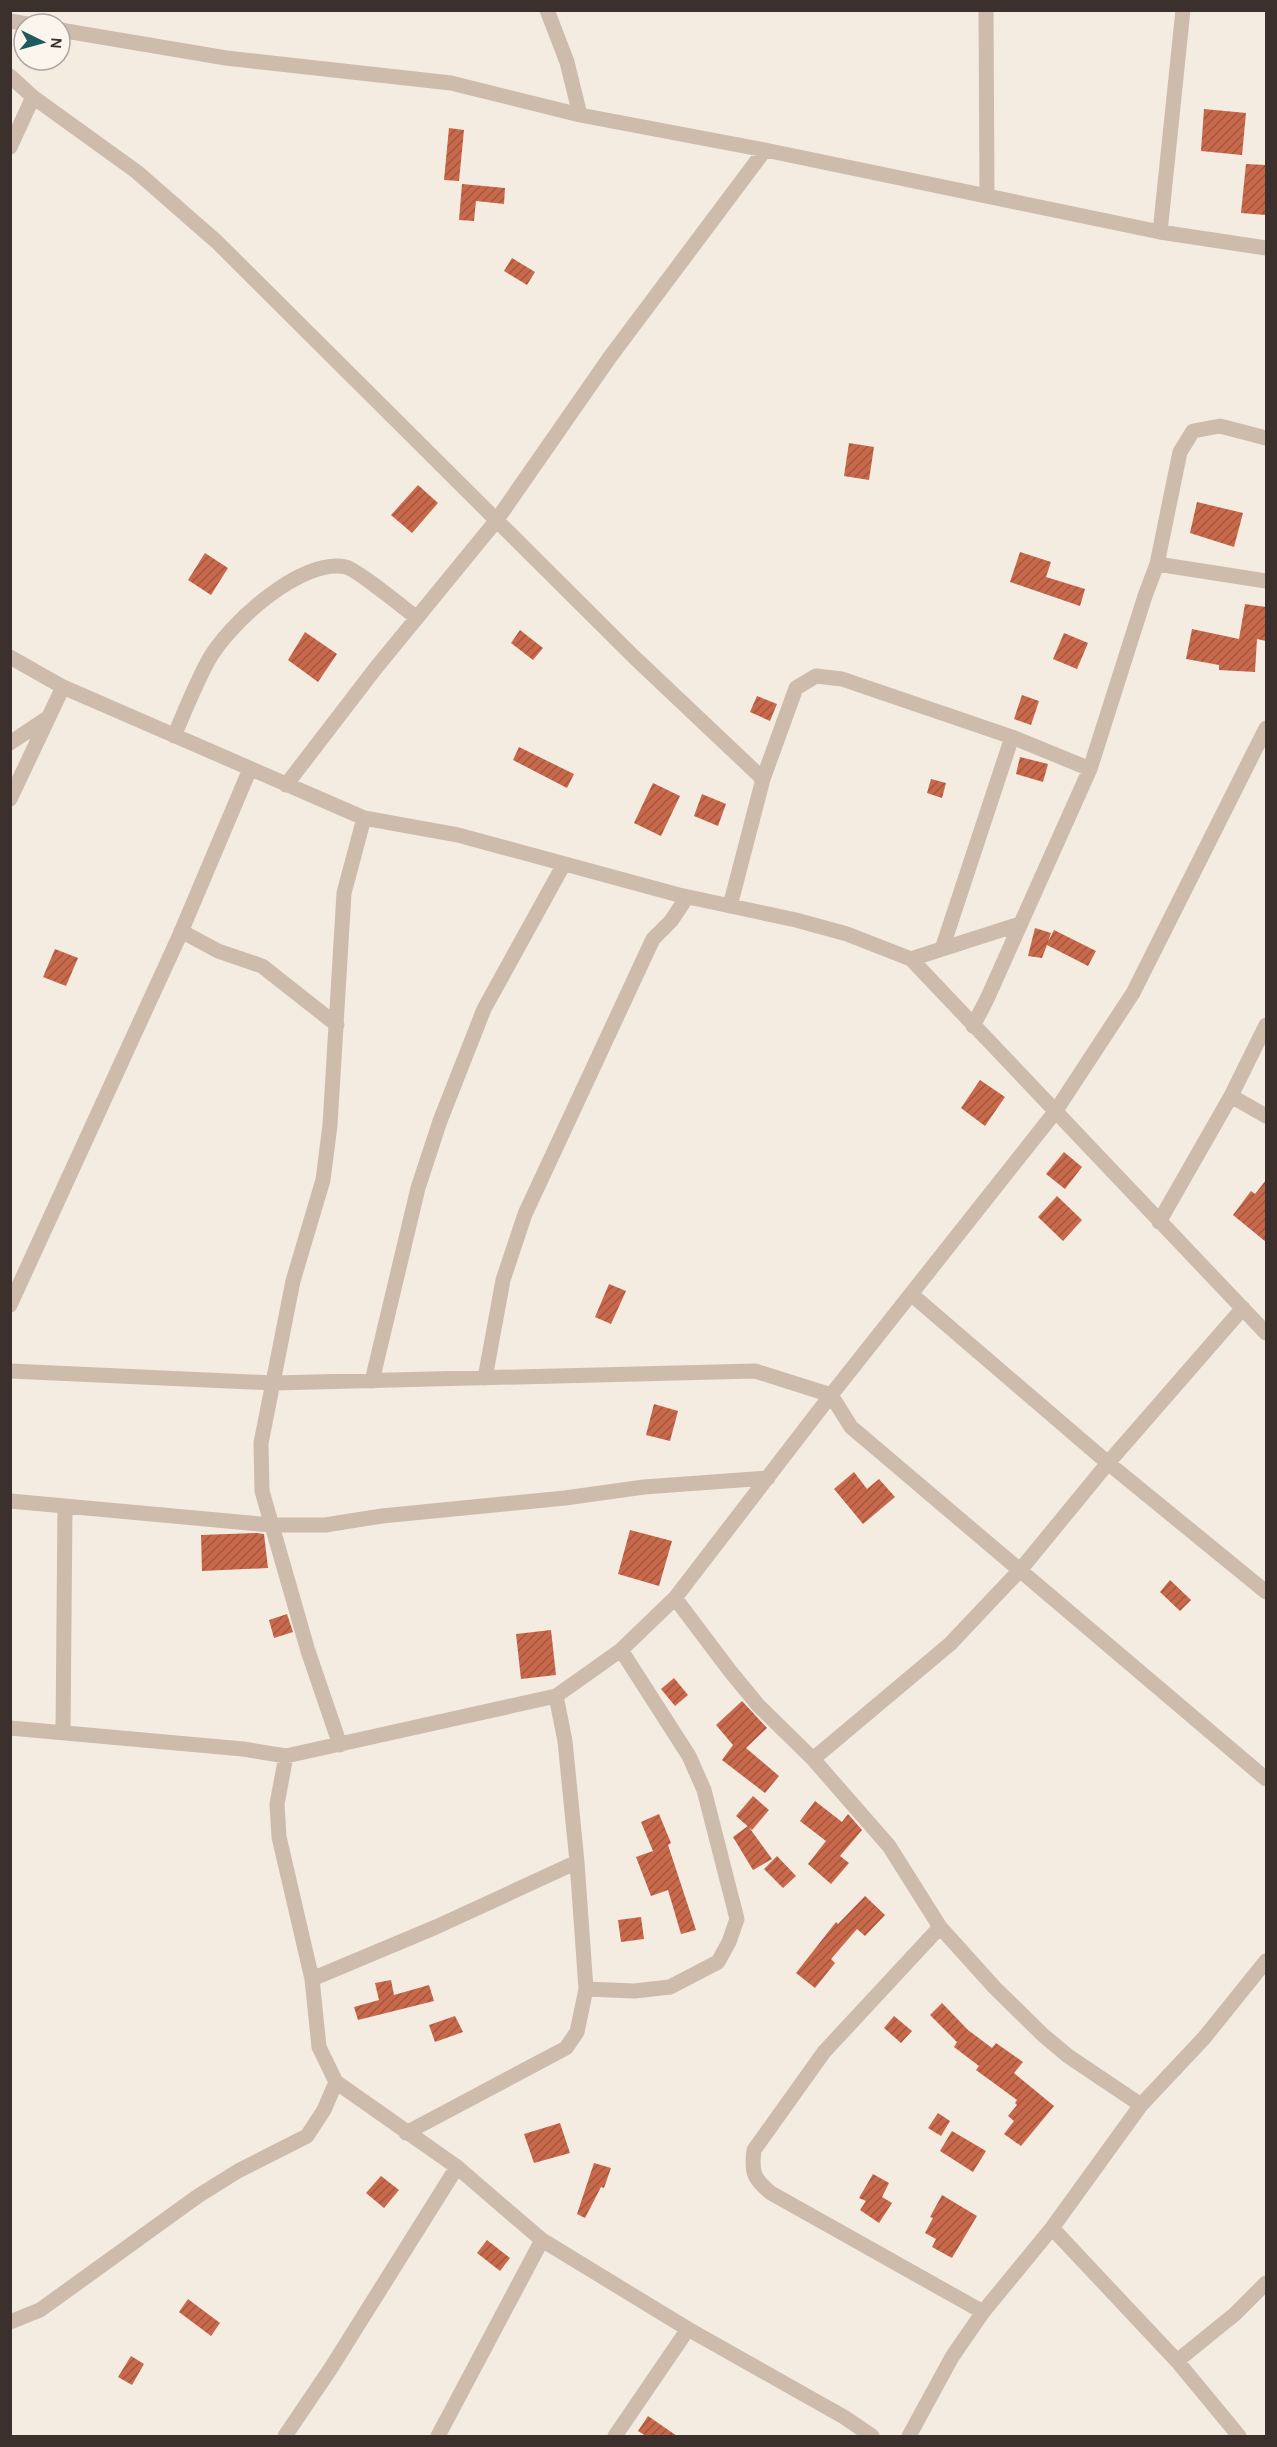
<svg xmlns="http://www.w3.org/2000/svg" width="1277" height="2447" font-family="Karla,sans-serif">
<style>
.building{fill:url(#building-hatch)}
.lines{fill:none;stroke-linecap:round;stroke-linejoin:round}
.minor{stroke:#cdbbac;stroke-width:15}
</style>
<defs>
<pattern id="building-hatch" width="6" height="6" patternUnits="userSpaceOnUse" patternTransform="scale(1.5)"><rect width="6" height="6" fill="#c8694b"/><path d="M-1 1l2-2M0 6l6-6M5 7l2-2" fill="none" stroke="#a4573f"/></pattern>
</defs>
<rect width="100%" height="100%" fill="#f4ebe1"/>
<path class="building" d="M1204,109L1246,113L1242,155L1201,151Z
M449,128L464,130L459,181L444,180Z
M1246,164L1266,165V215L1241,213Z
M462,184L505,188L504,204L476,201L474,221L459,220Z
M512,258L535,272L527,285L504,271Z
M849,443L874,447L869,480L844,476Z
M418,485L438,503L412,533L391,515Z
M1197,502L1243,513L1234,547L1190,533Z
M1020,552L1051,562L1046,577L1085,589L1080,606L1010,582Z
M205,553L228,568L211,595L188,580Z
M1245,604L1266,607V641L1257,639L1255,672L1219,670V665L1186,659L1192,629L1239,639Z
M520,630L543,648L533,660L511,643Z
M305,632L337,654L318,682L288,660Z
M1064,633L1088,643L1077,669L1053,659Z
M1022,695L1039,701L1031,725L1014,719Z
M757,696L777,704L770,721L750,712Z
M519,747L574,774L567,788L513,760Z
M1020,757L1048,764L1043,782L1016,774Z
M931,779L946,783L942,798L927,793Z
M653,783L680,796L661,836L634,823Z
M702,794L726,804L718,826L694,816Z
M1035,928L1051,933L1048,942L1054,930L1096,951L1088,966L1047,945L1042,958L1028,956Z
M55,949L78,958L66,986L43,977Z
M980,1080L1005,1097L985,1126L961,1108Z
M1064,1152L1082,1167L1065,1189L1046,1174Z
M1266,1180V1242L1233,1215L1251,1191L1255,1194Z
M1057,1196L1082,1220L1063,1241L1038,1217Z
M609,1284L626,1291L611,1324L595,1317Z
M654,1404L678,1411L670,1441L646,1435Z
M854,1472L867,1489L879,1479L895,1497L863,1524L834,1489Z
M630,1530L672,1541L659,1586L618,1574Z
M256,1533L264,1534L268,1568L202,1571L201,1535Z
M1170,1580L1191,1600L1180,1611L1160,1592Z
M287,1614L293,1632L274,1638L269,1620Z
M551,1630L556,1675L521,1679L516,1634Z
M674,1678L688,1695L675,1706L661,1689Z
M742,1701L767,1728L746,1748L779,1776L765,1793L722,1760L733,1745L716,1725Z
M753,1796L769,1810L752,1830L736,1816Z
M815,1801L842,1822L848,1814L862,1830L840,1856L849,1863L831,1884L808,1864L826,1841L800,1821Z
M659,1814L671,1843L668,1845L696,1930L681,1934L668,1890L651,1896L636,1857L653,1851L641,1822Z
M748,1826L772,1859L753,1870L733,1837Z
M777,1856L796,1876L783,1888L764,1869Z
M865,1896L885,1915L865,1936L857,1929L831,1959L835,1963L815,1988L796,1973L836,1922L838,1924Z
M641,1917L644,1939L621,1942L618,1920Z
M391,1980L394,1995L429,1985L434,2001L358,2020L354,2007L379,2000L375,1983Z
M942,2003L968,2030L992,2048L996,2043L1023,2062L1014,2073L1054,2106L1021,2146L1004,2134L1014,2121L1008,2116L1017,2105L1015,2103L1017,2100L976,2070L979,2066L954,2047L957,2042L930,2015Z
M455,2016L463,2032L435,2042L429,2025Z
M894,2016L912,2031L901,2043L884,2028Z
M938,2113L950,2121L941,2136L928,2128Z
M560,2123L570,2153L534,2163L524,2134Z
M952,2131L986,2151L973,2172L940,2151Z
M594,2163L611,2168L604,2188L601,2187L585,2218L577,2214Z
M873,2174L889,2183L882,2197L892,2203L879,2223L860,2210L866,2201L859,2198Z
M381,2176L399,2190L384,2208L366,2193Z
M942,2195L977,2216L952,2258L932,2247L936,2239L925,2233L933,2218L930,2217Z
M487,2240L510,2258L500,2271L477,2253Z
M188,2299L220,2323L211,2336L179,2312Z
M131,2356L144,2364L132,2385L118,2377Z
M648,2416L677,2436H646L638,2431Z"/>
<g class="lines">
<path class="minor" d="M547,10L567,62L580,115
M986,10L987,196
M10,21L27,24
M60,30L226,58L451,83L580,115L765,150L1160,232L1266,248
M10,76L33,97L137,172L217,242L634,657L763,779
M10,147L33,97
M1160,232L1183,10
M1157,564L1180,452L1193,431L1220,426L1266,438
M10,657L63,687L364,818L458,835L679,895L796,920L847,934L911,959L1266,1333
M174,736C185,711 195,685 208,661C228,624 302,557 346,567C356,569 405,609 417,618
M10,743L46,719
M1090,769L1145,596L1157,564L1266,581
M286,785L375,669L496,521L610,357L765,150
M10,799L63,687
M730,906L763,779L796,688L816,676L842,679L1012,737L1090,769L987,999L973,1026
M181,931L218,951L262,966L337,1025
M942,949L1012,737
M911,959L1020,924
M1231,1096L1266,1116
M1159,1222L1231,1096L1266,1025
M911,1294L1108,1463L1266,1592
M10,1305L178,939L250,769
M10,1371L274,1383L755,1371L831,1395L851,1427L1266,1779
M485,1378L503,1280L525,1214L653,939L671,921L687,897
M372,1381L418,1188L440,1121L484,1009L564,864
M10,1501L271,1525H325L382,1516L565,1498L644,1487L768,1478
M675,1598L730,1671L758,1705L813,1759L889,1846L940,1927L995,1988L1043,2035L1068,2056L1141,2105
M10,1728L243,1749L286,1756L556,1696L621,1650L675,1598L831,1395L1055,1112L1133,993L1266,728
M63,1733L65,1506
M340,1745L308,1651L262,1491L261,1443L293,1281L323,1180L330,1125L344,893L364,818
M286,1756L277,1804L279,1837L312,1979L319,2047L336,2082L457,2167L542,2240L688,2329L844,2417L872,2436
M813,1759L950,1644L1021,1569L1108,1463L1243,1308
M940,1927L824,2052L754,2150C751,2173 754,2179 771,2193L983,2312
M312,1979L436,1927L577,1862
M586,1989L634,1991L670,1987L718,1962L729,1942L737,1919L704,1790L689,1756L621,1650
M406,2133L566,2048L577,2032L586,1989L577,1862L565,1741L556,1696
M1052,2228L1177,2361L1239,2436
M10,2322L40,2310L198,2196L238,2171L307,2136L324,2110L336,2082
M1177,2361L1235,2314L1266,2283
M285,2436L331,2368L457,2167
M438,2436L542,2240
M615,2436L688,2329
M909,2436L952,2357L983,2312L1052,2228L1141,2105L1204,2038L1266,1961"/>
</g>
<rect width="1277" height="2447" fill="none" stroke="#3b302b" stroke-width="24"/>
<g transform="translate(42 42) rotate(95)"><circle r="28" fill="#fbf5ee" stroke="#aea6a0" stroke-width="1.5"/>
<path d="M0-4.5L10 22L0 15L-10 22Z" fill="#1f5a5e"/>
<text y="-9" font-size="16" font-weight="bold" text-anchor="middle" fill="#3b302b">N</text>
</g>
</svg>
